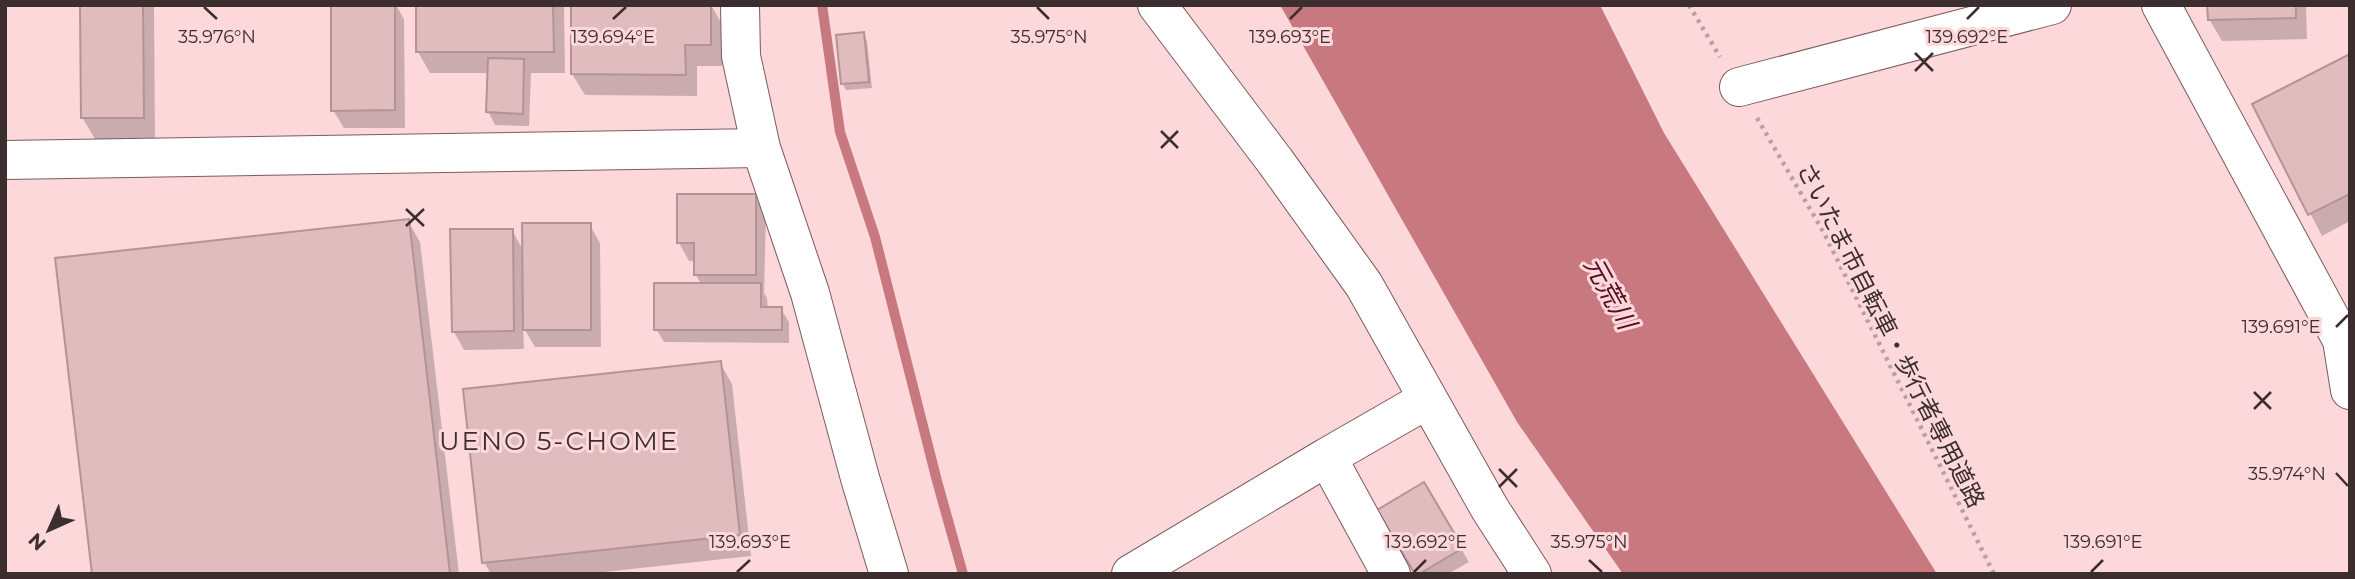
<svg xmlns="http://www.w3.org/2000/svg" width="2355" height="579" font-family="Montserrat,'Noto Sans JP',sans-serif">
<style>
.water{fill:#c8787f}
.shadow{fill:#0003}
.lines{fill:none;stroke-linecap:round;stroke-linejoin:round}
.stream{stroke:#c8787f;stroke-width:10}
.building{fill:#e1bcbe;stroke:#b59294;stroke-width:2}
.minor-casing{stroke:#7b5b5d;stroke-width:40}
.path{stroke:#bc9fa1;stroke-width:4.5;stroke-dasharray:3.5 5;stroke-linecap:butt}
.minor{stroke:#fff;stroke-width:38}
.ticks{fill:none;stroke:#3c2e2f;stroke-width:2.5}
.labels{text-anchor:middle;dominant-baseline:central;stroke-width:6;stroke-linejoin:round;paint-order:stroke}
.street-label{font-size:24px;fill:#3c2e2f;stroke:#fdd8da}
.water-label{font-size:26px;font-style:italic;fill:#570e1e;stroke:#fdd8da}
.neighbourhood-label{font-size:26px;letter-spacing:2px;fill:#3c2e2f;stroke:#fdd8da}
.ticks-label{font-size:18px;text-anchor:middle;fill:#3c2e2f;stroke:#fdd8da;stroke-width:6;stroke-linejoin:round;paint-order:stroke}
</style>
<rect width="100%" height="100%" fill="#fdd8da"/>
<path class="water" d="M1280,5H1600L1664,133L1937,574H1623L1517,422Z"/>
<path class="shadow" d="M82,5H154L155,139H95L82,117Z
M333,5H396L404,19L405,128H344L333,110Z
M418,5H564L565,73H531L529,126L495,125L488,111L489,73H430L418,52Z
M573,5H711L722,24V66H697V96L585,95L572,74Z
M2209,5H2306L2307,39L2222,41L2209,19Z
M863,34L867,41L872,88L846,90L843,84Z
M2350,56V221L2322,236L2254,105Z
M755,196L766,214L764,293L767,298L768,309H781L789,322V343L664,342L656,329L701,284L696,275V261H689L679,243Z
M408,221L420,242L459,574H94Z
M590,225L600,243L601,347H535L523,327L524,349L464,350L454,332L512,230L524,252Z
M720,363L732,384L751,556L586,574H491L484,562Z
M1423,485L1469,562L1448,574H1417Z"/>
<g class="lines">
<path class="stream" d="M822,5L840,132L875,237L937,481L963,574"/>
</g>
<path class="building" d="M80,5H143L144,118H81Z
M331,5H395V110L331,111Z
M416,5H553L554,52H416Z
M571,5H711V45H685L686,75L571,74Z
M2207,5H2296V18L2208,20Z
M864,32L869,82L841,84L836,35Z
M2350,54V194L2308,215L2252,104Z
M488,58L524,59L523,114L486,112Z
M677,194H756V275H694V243H677Z
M409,219L450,574H92L55,258Z
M522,223H591V330H523Z
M450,229H513L514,331L452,332Z
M654,283H761V307H782V330H654Z
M721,361L740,535L482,563L463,389Z
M1424,482L1463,548L1419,574H1415L1377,510Z"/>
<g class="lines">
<defs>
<path id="minor" d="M740,5L741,56L761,148L810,293L860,478L889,574
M1157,5L1275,161L1364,285L1490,509L1532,574
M2161,5L2342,340L2350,390
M1739,87L2052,5
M5,160L761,148
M1131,574L1327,457
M1391,574L1327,457L1428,399"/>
</defs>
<use href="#minor" class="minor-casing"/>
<path class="path" d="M1689,5L1720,57
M1757,118L1824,233L1994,574"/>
<use href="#minor" class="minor"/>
</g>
<path class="ticks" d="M204,7L217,19M1037,7L1049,19M613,19L626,7M1290,19L1302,7M1967,19L1979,7M1915,53L1933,71M1915,71L1933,53M1161,131L1178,148M1161,148L1178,131M406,209L424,226M406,226L424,209M2336,327L2348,315M2254,392L2271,409M2254,409L2271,392M1499,469L1517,487M2336,473L2348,486M1499,487L1517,469M1589,560L1602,572M737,572L750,560M1414,572L1426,560M2091,572L2103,560"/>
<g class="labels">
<g class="street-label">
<text transform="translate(1891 335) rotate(63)">さいたま市自転車・歩行者専用道路</text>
</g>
<g class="water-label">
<text transform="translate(1610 293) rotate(61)">元荒川</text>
</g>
<g class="neighbourhood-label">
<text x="559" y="441">UENO 5-CHOME</text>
</g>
</g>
<g class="ticks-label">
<text x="217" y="43">35.976°N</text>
<text x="613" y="43">139.694°E</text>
<text x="1049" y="43">35.975°N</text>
<text x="1290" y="43">139.693°E</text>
<text x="1967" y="43">139.692°E</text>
<text x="2281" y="333">139.691°E</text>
<text x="2287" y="480">35.974°N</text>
<text x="750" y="548">139.693°E</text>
<text x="1426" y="548">139.692°E</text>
<text x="1589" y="548">35.975°N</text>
<text x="2103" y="548">139.691°E</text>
</g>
<rect width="2355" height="579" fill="none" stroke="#3c2e2f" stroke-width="14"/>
<g transform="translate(49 530) rotate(225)" stroke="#fdd8da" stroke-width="5" paint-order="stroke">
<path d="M0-5L12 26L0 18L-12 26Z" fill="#3c2e2f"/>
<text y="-10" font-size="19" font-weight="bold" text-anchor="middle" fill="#3c2e2f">N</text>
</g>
</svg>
